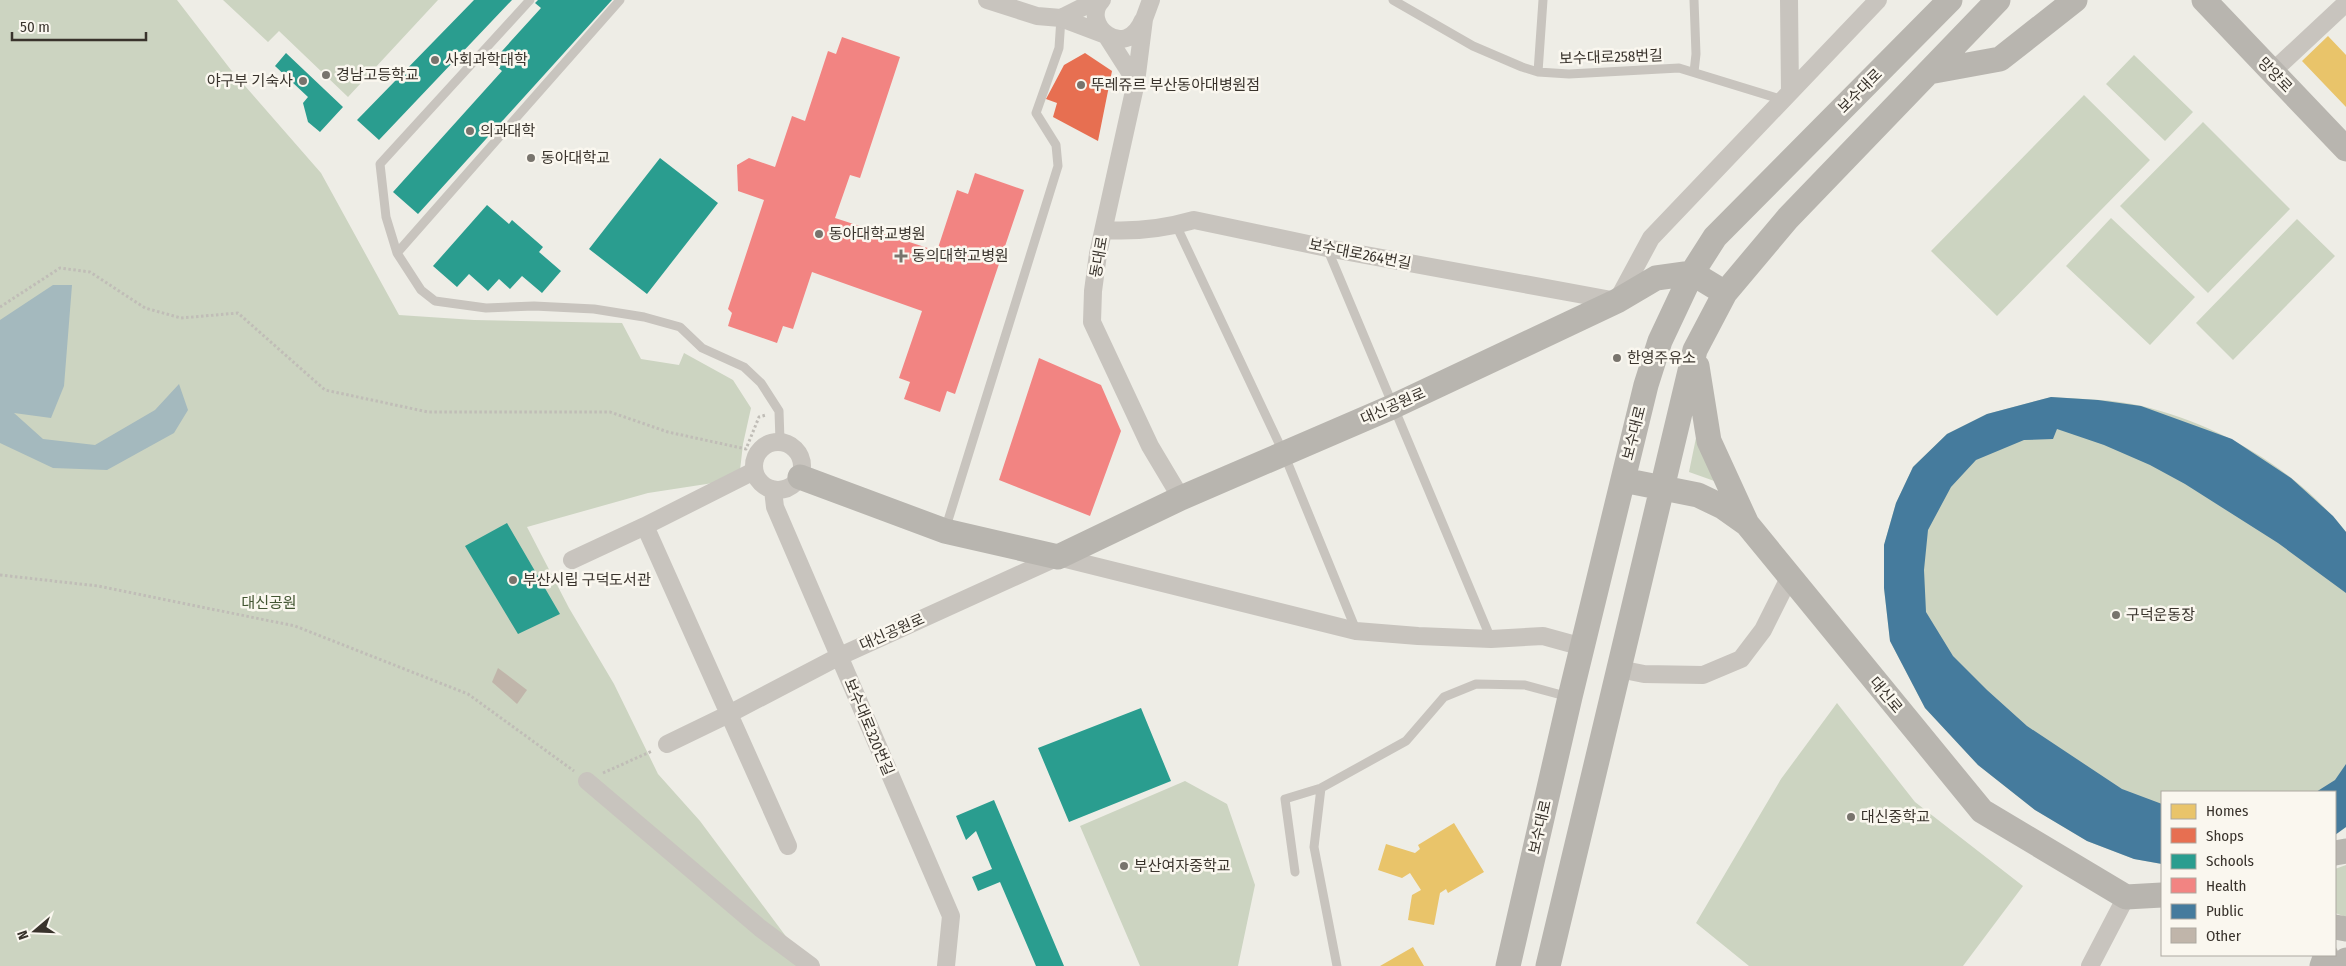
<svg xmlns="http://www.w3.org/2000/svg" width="2346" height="966" font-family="'Fira Sans Condensed','Noto Sans KR',sans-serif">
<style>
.green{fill:#ccd4c1}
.water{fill:#a4b9be}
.homes{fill:#e9c46a}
.shops{fill:#e76f51}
.schools{fill:#2a9d8f}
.health{fill:#f28482}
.public{fill:#457b9d}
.building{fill:#c0b5aa}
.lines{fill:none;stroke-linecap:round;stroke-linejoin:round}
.path{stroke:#c0bdb7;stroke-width:3;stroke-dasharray:2.5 2.5;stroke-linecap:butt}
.lane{stroke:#c8c4be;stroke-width:9}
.street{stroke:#c8c4be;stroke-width:18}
.secondary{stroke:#b8b5af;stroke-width:25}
.poi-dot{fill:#78746d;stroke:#faf7ef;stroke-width:2}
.labels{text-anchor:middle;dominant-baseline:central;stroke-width:5;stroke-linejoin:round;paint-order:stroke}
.street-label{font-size:15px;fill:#39332c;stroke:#faf7ef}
.poi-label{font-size:15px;fill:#39332c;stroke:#faf7ef;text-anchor:start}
.park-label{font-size:15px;fill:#425532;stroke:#faf7ef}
</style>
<rect width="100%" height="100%" fill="#eeede6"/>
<path class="green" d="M0,0H177L231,70L321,173L399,315L474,320L622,323L641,359L679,365L684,353L733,380L751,408L743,444L739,479L648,493L527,527L569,608L614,684L658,774L700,821L808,966H0Z
M223,0H438L348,97L279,31L268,42Z
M2134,55L2193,112L2165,141L2106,84Z
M2084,95L2150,160L1997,316L1931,251Z
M2203,122L2290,209L2208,293L2120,206Z
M2111,218L2195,297L2150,345L2066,266Z
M2297,219L2335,256L2233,360L2196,323Z
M2051,397C2081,399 2112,399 2142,406C2220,425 2296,469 2346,532V827L2335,835V792H2162V864L2134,859L2087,841L2035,810L1978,765L1925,708L1890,641L1884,588V545L1896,503L1913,467L1947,434L1987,414Z
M1697,433L1720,483L1689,472Z
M1837,703L1915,802L2023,886L1963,966H1749L1696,923L1781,779Z
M1185,781L1227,804L1255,885L1238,966H1140L1080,826Z
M2346,865V917L2335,913V869Z"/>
<path class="water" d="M53,285H72L64,386L51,418L14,413L43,439L95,445L155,410L179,384L188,410L174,433L107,470L53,468L0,443V320Z"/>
<path class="homes" d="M2328,36L2346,55V107L2302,61Z
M1454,823L1484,872L1448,893L1446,889L1440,893L1434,925L1408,920L1412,895L1421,890L1410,873L1402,878L1378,870L1386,844L1415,853L1420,849L1418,845Z
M1413,947L1424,966H1380Z"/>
<path class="shops" d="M1085,53L1112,71L1098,141L1053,117L1057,103L1046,99L1064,65Z"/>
<path class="schools" d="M474,0H512L379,140L357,120Z
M538,0H612L418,214L393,192L502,71L492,62L541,8L535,3Z
M286,53L343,107L320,132L308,122L303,103L308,97L275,66Z
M660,158L718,203L647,294L589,249Z
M487,205L509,224L512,220L543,247L539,252L561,271L542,293L522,276L510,289L499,279L488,291L469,274L457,287L433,266Z
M507,523L560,614L518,634L465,546Z
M1141,708L1171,781L1069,822L1038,748Z
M994,800L1064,966H1036L1000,882L978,891L972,877L992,869L976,831L966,840L956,816Z"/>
<path class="health" d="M842,37L900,57L860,178L850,175L835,218L937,251L957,190L968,194L975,173L1024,190L955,394L947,391L940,412L904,399L910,382L899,378L922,311L812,272L793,329L783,326L777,343L728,326L732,313L728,309L764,200L738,191L737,165L749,158L775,167L792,116L805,121L828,51L836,54Z
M1039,358L1101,385L1121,431L1090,516L999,480Z"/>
<path class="public" d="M2051,397L2098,400L2141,406L2232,439L2291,478L2333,516L2346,532V593L2278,543L2185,484L2150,465L2104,445L2057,429L2053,439L2024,440L1976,460L1951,487L1928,530L1924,570L1926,612L1953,656L1987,690L2027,726L2122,789L2162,804V864L2134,859L2087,841L2035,810L1978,765L1925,708L1890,641L1884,588V545L1896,503L1913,467L1947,434L1987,414Z
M2346,764V827L2335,835V792H2316L2335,780Z"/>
<path class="building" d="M498,668L527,690L517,704L492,682Z"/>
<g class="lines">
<path class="path" d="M0,307L60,268L90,272L145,308L181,318L238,313L325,390L428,412H610L668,432L746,449L759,417L766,415
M0,575L98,586L295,626L468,694L574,771
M603,773L652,751"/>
<path class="lane" d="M530,0L380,164L386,217L397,253L421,290L435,301L486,308L534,306L594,309L644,317L680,327L702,348L744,367L761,383L779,411L780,441
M1393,0L1473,46L1522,67L1538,72L1569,74L1679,68L1783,100
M1538,72L1543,0
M1694,72L1696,54L1694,0
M1176,225L1284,454L1356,630
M1327,248L1491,639
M397,253L620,0
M945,530L1058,166L1056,145L1036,113L1059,48L1061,18
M1321,788L1314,847L1337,966
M1295,872L1285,799L1321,788L1406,741L1444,697L1476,684L1525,685L1569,697"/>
<path class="street" d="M987,0L1037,16L1061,18L1106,35L1136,82
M1102,0C1079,23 1125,63 1143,20
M1151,0L1144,19L1136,82L1098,254L1093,291L1092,322L1150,446L1181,498
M1789,0L1790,92
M1061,18L1097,0
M2272,72L2346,3
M1104,230C1133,232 1166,228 1194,220L1327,248L1617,301L1651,238L1878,0
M754 466a24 24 0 1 1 48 0a24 24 0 1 1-48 0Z
M773,490L775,507L951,916L946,966
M645,526L754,471
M572,560L645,526L788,846
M1619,669L1644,674L1703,675L1741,659L1763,630L1789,578
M667,744L729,714L838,657L1058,557L1356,631L1418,636L1491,639L1543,636L1583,647
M587,781L760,928L811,966
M2090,966L2126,897"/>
<path class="secondary" d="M2204,0L2346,149
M1929,72L2000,59L2075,0
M1697,366L1709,441L1747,524
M800,477L945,531L1058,557L1181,498L1392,407L1617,301L1656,278L1692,273L1725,293
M1623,480L1698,495L1723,507L1747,524L1982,811L2126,897L2162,895
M2335,853L2346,851
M2335,927L2346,929
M1508,966L1570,697L1646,385L1660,341L1692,273L1715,237L1950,0
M1548,966L1695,350L1725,293L1788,218L1998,0
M2322,966L2326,955
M2343,966L2346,960"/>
</g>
<g class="poi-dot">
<circle cx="435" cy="60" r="5"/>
<circle cx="326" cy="75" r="5"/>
<circle cx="303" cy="81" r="5"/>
<circle cx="1081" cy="85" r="5"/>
<circle cx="470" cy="131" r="5"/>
<circle cx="531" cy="158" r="5"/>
<circle cx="819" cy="234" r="5"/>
<path d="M898.5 248.5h5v5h5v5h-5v5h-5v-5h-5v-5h5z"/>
<circle cx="1617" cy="358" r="5"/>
<circle cx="513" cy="580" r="5"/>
<circle cx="2116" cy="615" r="5"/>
<circle cx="1851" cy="817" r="5"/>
<circle cx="1124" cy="866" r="5"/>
</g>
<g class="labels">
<g class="street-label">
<text transform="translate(1611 57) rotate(-2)">보수대로258번길</text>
<text transform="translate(2275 75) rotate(46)">망양로</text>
<text transform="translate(1860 91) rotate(-45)">보수대로</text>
<text transform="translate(1360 254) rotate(11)">보수대로264번길</text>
<text transform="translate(1099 257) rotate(-80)">동대로</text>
<text transform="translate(1393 406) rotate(-24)">대신공원로</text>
<text transform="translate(1634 433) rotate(-76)">보수대로</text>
<text transform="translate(892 632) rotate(-24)">대신공원로</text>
<text transform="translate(1886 695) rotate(50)">대신로</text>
<text transform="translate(869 727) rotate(67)">보수대로320번길</text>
<text transform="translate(1540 827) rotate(-77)">보수대로</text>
</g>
<g class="poi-label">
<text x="445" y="60">사회과학대학</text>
<text x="336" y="75">경남고등학교</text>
<text x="293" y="81" text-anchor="end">야구부 기숙사</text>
<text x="1091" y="85">뚜레쥬르 부산동아대병원점</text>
<text x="480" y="131">의과대학</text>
<text x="541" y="158">동아대학교</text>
<text x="829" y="234">동아대학교병원</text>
<text x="912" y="256">동의대학교병원</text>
<text x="1627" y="358">한영주유소</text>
<text x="523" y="580">부산시립 구덕도서관</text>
<text x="2126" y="615">구덕운동장</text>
<text x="1861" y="817">대신중학교</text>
<text x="1134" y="866">부산여자중학교</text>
</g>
<g class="park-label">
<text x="269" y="603">대신공원</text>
</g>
</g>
<rect x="2161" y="791" width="175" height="165" fill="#faf7ef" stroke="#ada9a1"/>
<rect x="2171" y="804" width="25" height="15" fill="#e9c46a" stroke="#ada9a1"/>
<text x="2206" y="816" font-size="15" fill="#39332c">Homes</text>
<rect x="2171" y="828" width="25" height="15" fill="#e76f51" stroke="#ada9a1"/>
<text x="2206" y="841" font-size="15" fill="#39332c">Shops</text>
<rect x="2171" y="854" width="25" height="15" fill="#2a9d8f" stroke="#ada9a1"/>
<text x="2206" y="866" font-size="15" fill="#39332c">Schools</text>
<rect x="2171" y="878" width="25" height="15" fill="#f28482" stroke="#ada9a1"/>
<text x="2206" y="891" font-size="15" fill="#39332c">Health</text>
<rect x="2171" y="904" width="25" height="15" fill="#457b9d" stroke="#ada9a1"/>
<text x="2206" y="916" font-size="15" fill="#39332c">Public</text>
<rect x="2171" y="928" width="25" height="15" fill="#c0b5aa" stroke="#ada9a1"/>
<text x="2206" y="941" font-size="15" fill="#39332c">Other</text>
<g transform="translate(35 931) rotate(251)" stroke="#faf7ef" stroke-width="4" paint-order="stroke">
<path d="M0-4L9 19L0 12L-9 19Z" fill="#39332c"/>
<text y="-8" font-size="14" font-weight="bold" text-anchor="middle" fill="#39332c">N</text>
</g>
<path d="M12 32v8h134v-8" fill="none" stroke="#39332c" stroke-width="2.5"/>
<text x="20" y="32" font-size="15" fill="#39332c" stroke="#faf7ef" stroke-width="4" paint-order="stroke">50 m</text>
</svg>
